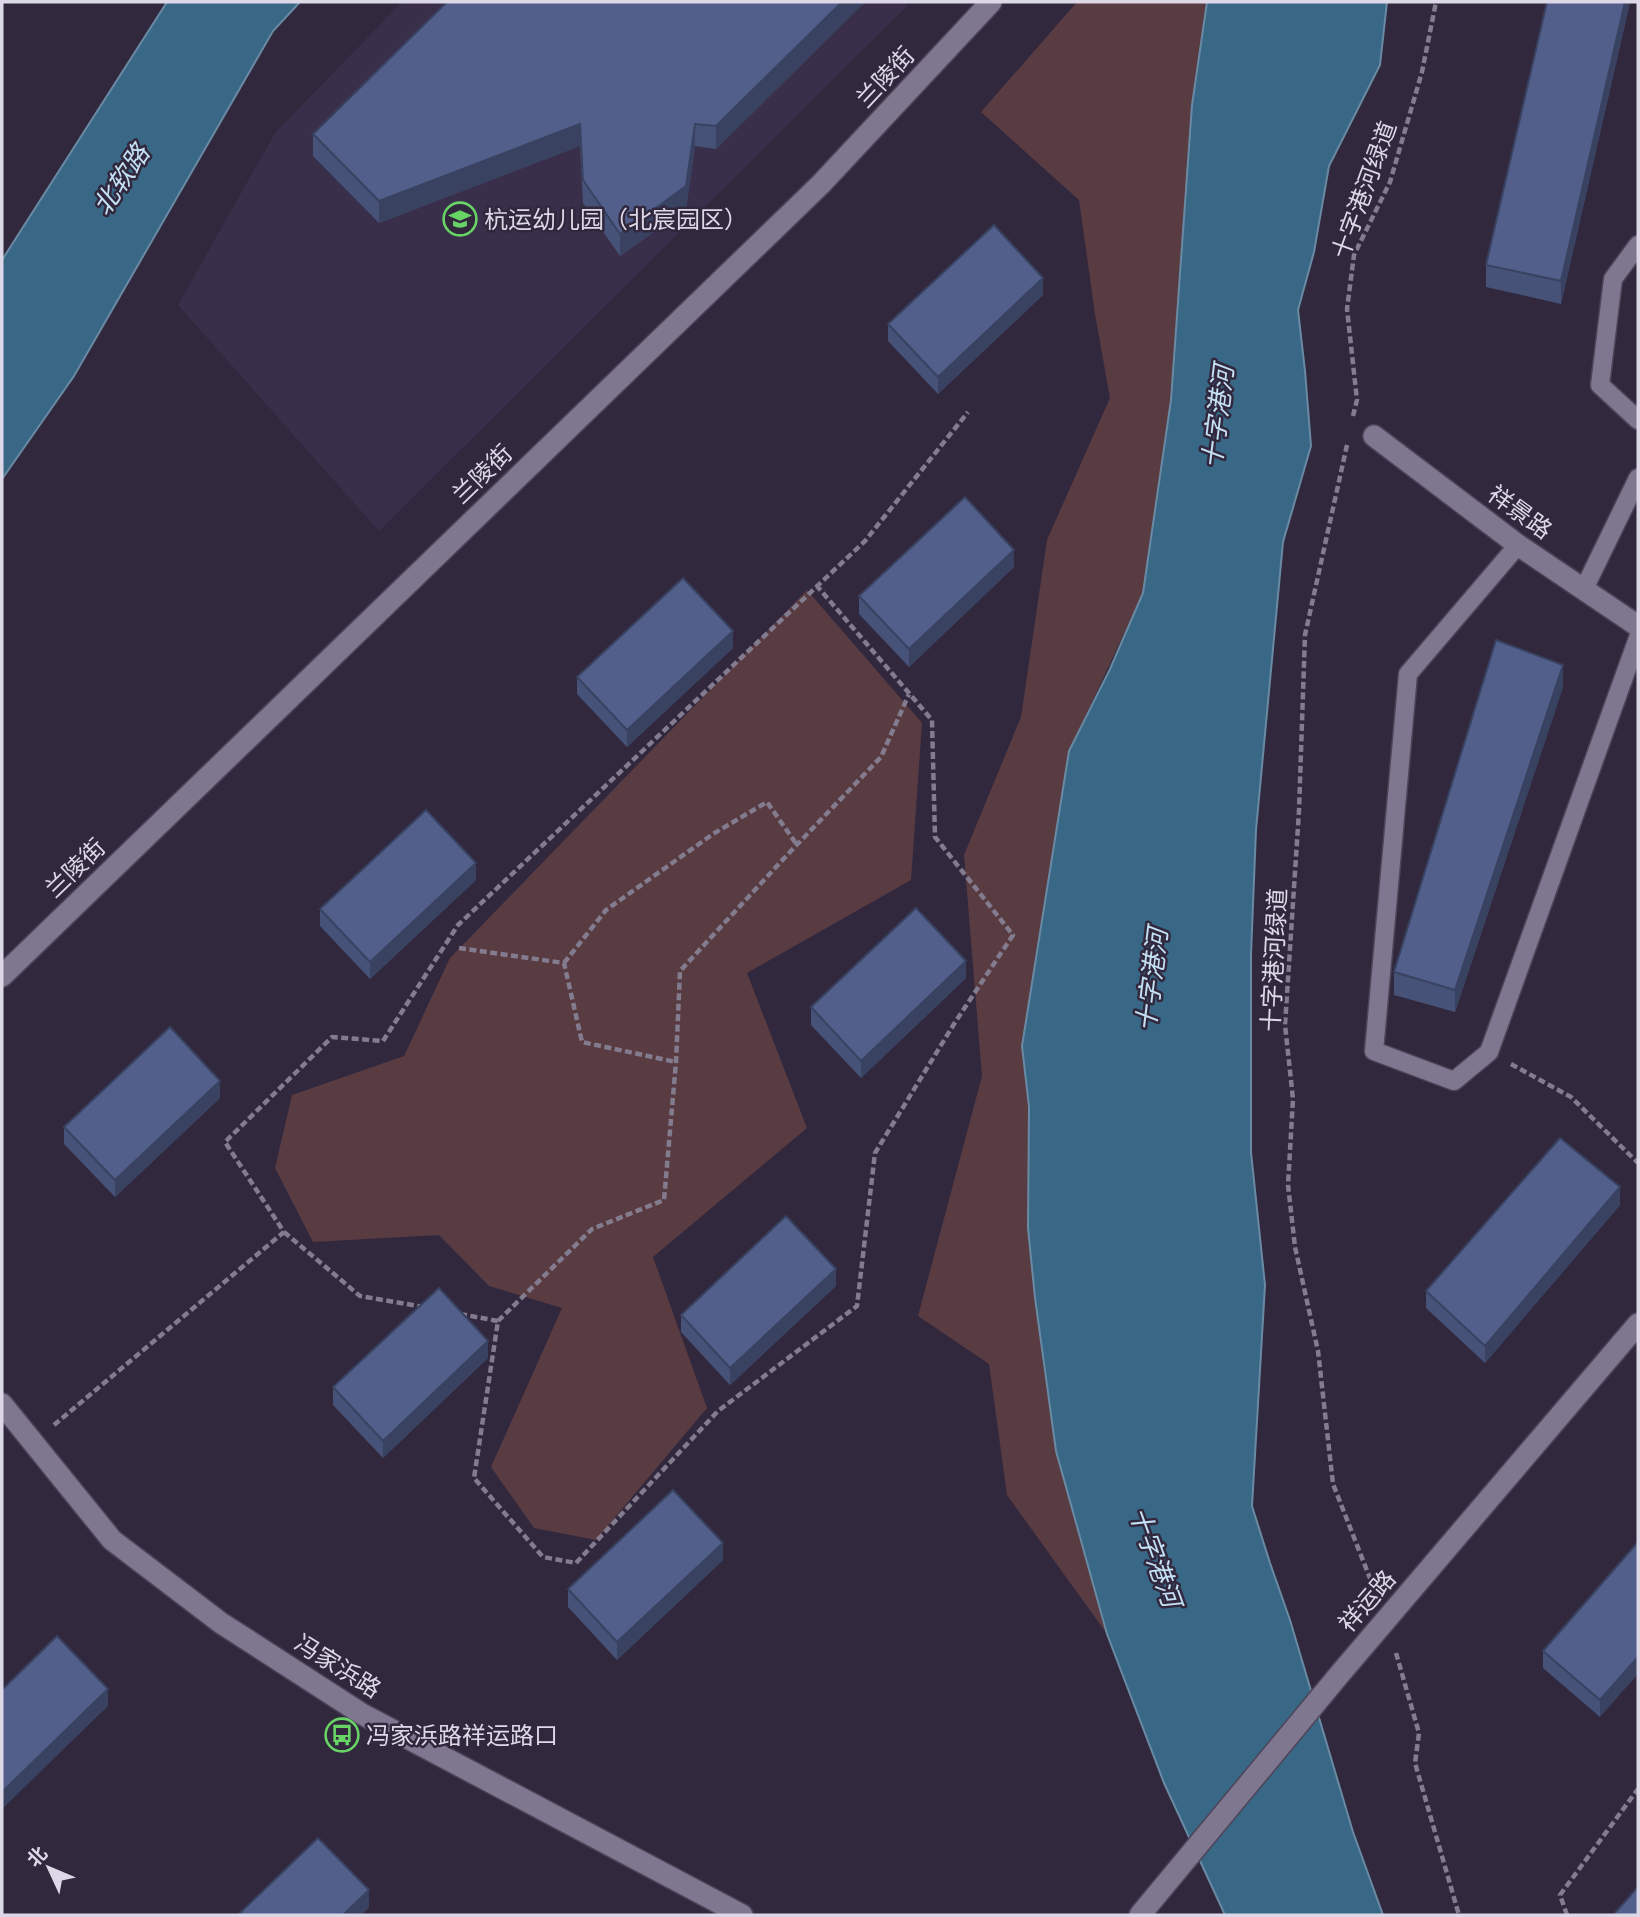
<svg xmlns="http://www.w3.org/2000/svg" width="1640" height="1917" font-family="Montserrat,'Noto Sans SC',sans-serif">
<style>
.built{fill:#3a2f4b}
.green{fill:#593b42}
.water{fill:#396886;stroke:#6a8aa3;stroke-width:2}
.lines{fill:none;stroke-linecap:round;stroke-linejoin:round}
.lane-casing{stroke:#4c4457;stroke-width:21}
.street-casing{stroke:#4c4457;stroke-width:24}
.secondary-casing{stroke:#4c4457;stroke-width:24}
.path{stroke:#837c8f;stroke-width:4.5;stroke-dasharray:7 3.5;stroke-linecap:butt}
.lane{stroke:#7f7690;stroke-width:18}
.street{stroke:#7f7690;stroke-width:21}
.secondary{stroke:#7f7690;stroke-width:21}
.wall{fill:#465277}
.shaded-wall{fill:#394261}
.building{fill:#515f8a;stroke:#394261;stroke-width:2}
.labels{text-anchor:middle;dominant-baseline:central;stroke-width:5;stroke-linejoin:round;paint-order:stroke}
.street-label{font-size:24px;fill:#ddd8e7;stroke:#31283e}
.poi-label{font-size:24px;fill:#ddd8e7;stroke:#31283e;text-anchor:start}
.water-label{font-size:26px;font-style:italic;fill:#c4e0f4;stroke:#31283e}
</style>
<rect width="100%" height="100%" fill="#31283e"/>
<path class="built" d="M402,2H905L908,5L379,531L178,305L275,133Z"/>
<path class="green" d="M1077,2H1207L1192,105L1171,400L1143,593L1069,751L1022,1046L1029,1107L1028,1228L1043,1365L1056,1451L1107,1634L1007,1495L989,1364L918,1316L982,1076L964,855L1021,717L1047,540L1110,398L1095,314L1079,200L981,112Z
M807,590L922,723L911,880L747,973L807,1128L653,1257L707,1408L596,1540L534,1528L491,1467L562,1308L489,1286L439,1235L313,1242L275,1168L292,1095L404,1056L450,958Z"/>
<path class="water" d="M167,2H300L273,31L74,376L2,479V260Z
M1207,2H1387L1380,65L1329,166L1314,252L1298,310L1305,371L1311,446L1283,542L1256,830L1251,954V1152L1265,1285L1252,1506L1270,1563L1290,1620L1353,1832L1383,1915H1225L1164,1783L1107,1634L1056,1451L1035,1298L1028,1228L1029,1107L1022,1046L1069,751L1110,669L1143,593L1171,400L1192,105Z"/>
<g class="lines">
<defs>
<path id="lane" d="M1638,245L1613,279L1600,385L1638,420
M1518,545L1408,674L1374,1051L1454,1081L1489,1052L1638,638
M1584,589L1638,478"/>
<path id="street" d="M2,976L821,184L991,2
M2,1404L112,1540L221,1623L362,1714L742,1915
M1140,1915L1339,1675L1638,1324"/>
<path id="secondary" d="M1374,436L1518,545L1638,626"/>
</defs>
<use href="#lane" class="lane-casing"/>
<use href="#street" class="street-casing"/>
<use href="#secondary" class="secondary-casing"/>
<path class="path" d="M1353,416L1357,400L1347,309L1354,255L1390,182L1422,72L1436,2
M1347,445L1305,635L1299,811L1285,1025L1293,1099L1288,1185L1295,1247L1318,1351L1333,1484L1375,1591
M459,948L564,963L582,1042L676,1062
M564,963L606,910L713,834L767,802L797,845
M1511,1064L1571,1097L1638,1163
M284,1232L360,1296L424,1307
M460,1314L498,1321L474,1478L543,1557L576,1563L718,1411L857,1306L875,1153L954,1024L1013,935L935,837L932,720L817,586
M498,1321L592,1229L664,1200L676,1062L680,971L789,853L881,757L909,694
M54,1425L284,1232L225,1142L332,1037L383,1041L458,925L865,541L968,412
M1396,1653L1419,1733L1415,1763L1459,1915
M1567,1915L1560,1895L1638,1789"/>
<use href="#lane" class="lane"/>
<use href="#street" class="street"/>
<use href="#secondary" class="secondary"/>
</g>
<path class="wall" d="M447,2H865L716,149L695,146L686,209L620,256L583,203L580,146L379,223L313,156V134Z
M1547,2H1630L1561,304L1486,287V265Z
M1043,295L938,394L888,341V324Z
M1014,567L909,667L859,614V596Z
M733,648L627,747L577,694V677Z
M1563,687L1455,1012L1394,995V972Z
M476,880L370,979L320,926V909Z
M966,978L861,1078L811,1025V1007Z
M220,1098L115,1197L64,1144V1127Z
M1620,1205L1485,1363L1426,1308V1291Z
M836,1286L730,1385L681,1332V1315Z
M488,1358L383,1458L333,1405V1387Z
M1638,1542L1600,1717L1543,1668V1651Z
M723,1560L617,1660L568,1607V1589Z"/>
<path class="shaded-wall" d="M842,2H865L716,149V126Z
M1625,2H1630L1561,304V281Z
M580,124V146L379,223V201Z
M695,124V146L686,209L620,256V234Z
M1043,278V295L938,394V377Z
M1014,550V567L909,667V649Z
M733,631V648L627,747V730Z
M1563,665V687L1455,1012V990Z
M476,863V880L370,979V962Z
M966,961V978L861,1078V1061Z
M220,1081V1098L115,1197V1180Z
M1620,1187V1205L1485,1363V1346Z
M836,1269V1286L730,1385V1368Z
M488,1341V1358L383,1458V1441Z
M723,1543V1560L617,1660V1642Z
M1638,1657V1674L1600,1717V1700Z
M108,1689V1706L2,1809V1792Z
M369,1890V1908L361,1915H343Z"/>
<path class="building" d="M447,2H842L716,126L695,124L686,186L620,234L583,180L580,124L379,201L313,134Z
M1547,2H1625L1561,281L1486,265Z
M994,225L1043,278L938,377L888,324Z
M965,497L1014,550L909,649L859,596Z
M683,578L733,631L627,730L577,677Z
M1496,640L1563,665L1455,990L1394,972Z
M426,810L476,863L370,962L320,909Z
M916,908L966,961L861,1061L811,1007Z
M170,1027L220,1081L115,1180L64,1127Z
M1560,1138L1620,1187L1485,1346L1426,1291Z
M786,1216L836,1269L730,1368L681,1315Z
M439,1288L488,1341L383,1441L333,1387Z
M673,1490L723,1543L617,1642L568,1589Z
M1638,1542V1657L1600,1700L1543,1651Z
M57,1636L108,1689L2,1792V1690Z
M318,1838L369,1890L343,1915H238Z
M1638,1887V1915H1613Z"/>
<defs>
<symbol id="school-ring" viewBox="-11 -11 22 22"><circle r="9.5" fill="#31283e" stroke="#68d465" stroke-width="1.5"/><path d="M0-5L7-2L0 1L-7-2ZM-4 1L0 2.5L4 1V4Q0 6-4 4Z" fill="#68d465"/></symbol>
<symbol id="bus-ring" viewBox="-11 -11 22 22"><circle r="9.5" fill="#31283e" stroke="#68d465" stroke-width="1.5"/><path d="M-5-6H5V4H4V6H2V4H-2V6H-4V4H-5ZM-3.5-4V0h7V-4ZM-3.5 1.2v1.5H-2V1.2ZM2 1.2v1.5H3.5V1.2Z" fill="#68d465"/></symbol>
</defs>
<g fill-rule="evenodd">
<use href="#school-ring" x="441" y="200" width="38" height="38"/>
<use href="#bus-ring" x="323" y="1716" width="38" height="38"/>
</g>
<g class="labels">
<g class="street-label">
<text transform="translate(885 77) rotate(-47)">兰陵街</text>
<text transform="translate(1364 190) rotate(-70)">十字港河绿道</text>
<text transform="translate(482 474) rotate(-44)">兰陵街</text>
<text transform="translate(1520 512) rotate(36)">祥景路</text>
<text transform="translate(75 868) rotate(-44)">兰陵街</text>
<text transform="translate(1274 960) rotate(-87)">十字港河绿道</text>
<text transform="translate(1367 1601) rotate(-49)">祥运路</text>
<text transform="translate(338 1666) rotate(32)">冯家浜路</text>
</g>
<g class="poi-label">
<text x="484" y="219">杭运幼儿园（北宸园区）</text>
<text x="366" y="1735">冯家浜路祥运路口</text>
</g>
<g class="water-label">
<text transform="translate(121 180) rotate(-56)">北软路</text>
<text transform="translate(1218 417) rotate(-83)">十字港河</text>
<text transform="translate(1152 980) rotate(-83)">十字港河</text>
<text transform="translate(1155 1557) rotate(70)">十字港河</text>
</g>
</g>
<rect width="1640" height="1917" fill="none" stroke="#ddd8e7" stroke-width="7"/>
<g transform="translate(49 1868) rotate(314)" stroke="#31283e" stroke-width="5" paint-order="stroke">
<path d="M0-5L12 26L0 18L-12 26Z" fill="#ddd8e7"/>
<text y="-10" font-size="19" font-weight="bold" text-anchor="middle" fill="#ddd8e7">北</text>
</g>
</svg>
